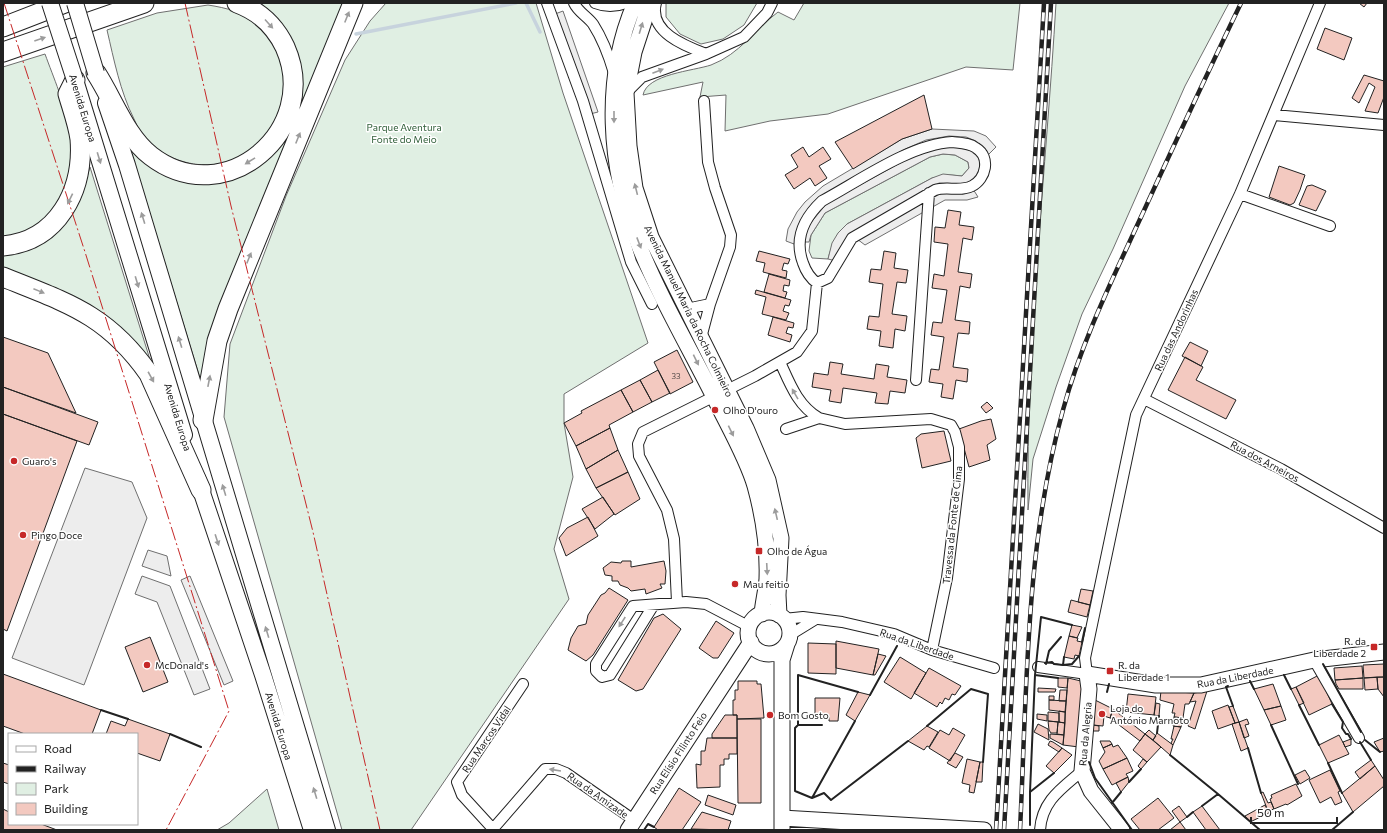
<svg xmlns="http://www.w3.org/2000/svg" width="1387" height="833" font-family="Commissioner,sans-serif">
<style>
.green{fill:#e0efe3;stroke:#6f6f6f}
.parking{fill:#ededed;stroke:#6f6f6f}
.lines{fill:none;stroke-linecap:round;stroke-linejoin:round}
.stream{stroke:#c7d3dd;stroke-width:3.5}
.building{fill:#f3c9c0;stroke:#222}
.street-casing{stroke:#222;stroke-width:12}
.secondary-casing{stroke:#222;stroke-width:17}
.primary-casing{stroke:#222;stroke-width:18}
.highway-casing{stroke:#222;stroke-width:21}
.street{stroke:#fff;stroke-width:10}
.secondary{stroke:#fff;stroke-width:15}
.primary{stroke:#fff;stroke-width:16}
.highway{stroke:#fff;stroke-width:19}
.rail-casing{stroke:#222;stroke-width:4.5}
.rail{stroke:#fff;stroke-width:3;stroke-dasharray:9;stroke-linecap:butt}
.primary-bridge-casing{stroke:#222;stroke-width:18;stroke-linecap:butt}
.primary-bridge{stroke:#fff;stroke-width:16}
.wall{stroke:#222;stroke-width:2}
.power{stroke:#c62828;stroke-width:1;stroke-dasharray:14 3 2 3;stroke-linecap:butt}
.oneway{fill:#9c9c9c}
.poi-dot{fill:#c62828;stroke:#fff;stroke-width:1.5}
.labels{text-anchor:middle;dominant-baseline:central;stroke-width:3;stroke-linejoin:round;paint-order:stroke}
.number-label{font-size:8px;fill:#564c4a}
.street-label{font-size:10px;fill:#222;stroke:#fff}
.park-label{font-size:10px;fill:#2f5e38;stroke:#fff}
.poi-label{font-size:10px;fill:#222;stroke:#fff;text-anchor:start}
</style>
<rect width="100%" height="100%" fill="#fff"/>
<path class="green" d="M253,3H346L203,388L128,143L148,163L245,172L300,93L298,58L283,29Z
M386,3H536L563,93L648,343L564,394V423L573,477L554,549L569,599L411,830H342L224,417L230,344L286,196L345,60L370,21Z
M666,3H757L744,25L723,39L701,44L680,34L666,17Z
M804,3H1020L1013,70L966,67L828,114L770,121L725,131L726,95L700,97L703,82L643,95C647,74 693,71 711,65C740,54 754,30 778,12L794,20Z
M1056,3H1229L1185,86L1113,249L1082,314L1056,387L1033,459L1028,510C1026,341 1046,172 1056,3Z
M208,5C227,8 243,12 258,24C280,40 288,82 283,107C281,114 268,136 263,141C229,176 174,171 142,136C139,131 137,125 134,119C120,91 114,60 107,30L157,13Z
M45,54C62,101 92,162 56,208C39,230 30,233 3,239V67Z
M943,154L955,155L968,162L969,168L962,176L950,175L932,178L847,224C836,235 832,244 828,259L812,258L809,251L811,235L825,213L930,157Z
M90,167L152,366L3,271V254L17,253L39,243L81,197Z
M267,789L279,830H217L229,823Z"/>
<path class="parking" d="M563,11L598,112L590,114L555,14Z
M932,129L974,131L986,136L996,147L988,155L983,147L976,141L966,137L949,136L926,140L903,150L833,190L803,218L794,244L786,241L788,229L797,212L805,202L823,186L902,139Z
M944,146L969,147L979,156L980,172L975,179L964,184L939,183L858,230L836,261L828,259L832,243L838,233L847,224L932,178L943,174L962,176L969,168L968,162L955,155L943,154L930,157L825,213L811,235L809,242H803L809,225L827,203L922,151Z
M973,189L978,197L967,200H945L865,245L857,239L936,196L945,192Z
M85,468L132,482L147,518L84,685L12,658Z
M148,550L167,556L171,576L142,566Z
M142,576L170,586L210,689L194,695L157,602L135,594Z
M190,576L233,681L224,685L181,580Z"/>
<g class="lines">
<path class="stream" d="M526,3L540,32
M356,34L516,3"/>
</g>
<path class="building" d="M1359,3H1367L1364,7Z
M1325,28L1352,38L1344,60L1317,49Z
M1364,75L1384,81V97L1378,113L1365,111L1375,87L1369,83L1359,103L1352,98Z
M924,95L932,129L902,139L853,169L835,142Z
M803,147L809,157L823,147L831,159L819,166L827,178L815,186L810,178L794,189L785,175L798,167L791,155Z
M1279,166L1305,175L1300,190L1294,203L1290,205L1269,197Z
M1312,185L1326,191L1316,211L1299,205L1307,186Z
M948,210L961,212L959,225L974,227L972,240L963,238L958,272L972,274L970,288L960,286L955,320L970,322L969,334L958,333L953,367L968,369L967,382L956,380L953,399L941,397L943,384L929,382L931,369L939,370L944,337L931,335L933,322L942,323L947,290L932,288L934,274L944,276L948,244L934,242L935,227L945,228Z
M759,251L790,259L788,264L784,263L782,270L787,271L786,278L763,272L765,263L756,261Z
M884,251L896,253L894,268L908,270L906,283L897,282L892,314L907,316L905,331L895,329L893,348L879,346L881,331L867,329L869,316L879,317L883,284L869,282L871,269L881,270Z
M769,274L790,280L789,286L784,285L783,291L787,292L785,298L764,292Z
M756,290L791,300L789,306L785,305L783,311L789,313L786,320L762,314L766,297L755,294Z
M773,317L794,323L793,328L788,327L786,333L792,335L790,342L768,335Z
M3,337L48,353L76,413L3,387Z
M1190,342L1208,351L1201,366L1182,356Z
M677,350L693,382L670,394L654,362Z
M1185,357L1203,367L1196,380L1236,400L1226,419L1168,390Z
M830,362L843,364L841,374L874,379L876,364L889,366L887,377L907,380L905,393L890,391L888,404L875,403L877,393L843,388L841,403L829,401L831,390L812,387L814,373L828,375Z
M658,370L670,393L652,402L640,380Z
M640,380L652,402L633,412L621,390Z
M3,387L98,422L89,445L3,414Z
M621,390L633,412L609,425L610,428L576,446L564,423L582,413L581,411Z
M987,402L993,408L986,413L981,407Z
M3,414L77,441L7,631L3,629Z
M991,419L996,439L987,445L990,460L969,467L959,429L981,421Z
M610,428L618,450L586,469L576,446Z
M944,431L951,461L922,468L916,438L921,434Z
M618,450L628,472L596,488L586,469Z
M628,472L640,499L615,515L596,488Z
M603,497L614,514L595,529L582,509Z
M588,517L598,536L566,556L559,538L567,528Z
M622,561H631V567L664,561L666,571L665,584H660L662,588L646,594L645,589L631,591L628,588L620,585L618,581H612V576L605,575L603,568L611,562L621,563Z
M609,588L628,600L593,655L586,661L568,650L571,638L578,626L586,624L588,615L601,595L605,593Z
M1081,589L1093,591L1090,605L1078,602Z
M1071,600L1090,605L1087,617L1068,612Z
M663,614L681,629L643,689L636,691L618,680L654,618Z
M716,621L734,633L718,658H713L699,648Z
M1072,625L1082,627L1077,638L1069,636Z
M1069,636L1078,638L1077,641L1082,642L1079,656L1075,655L1074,659L1064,657Z
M150,637L168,682L143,692L125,647Z
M836,641L879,649L873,675L836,668Z
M808,643L836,644V674L808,673Z
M878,654L886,656L875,675H873Z
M900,657L926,673L911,699L884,682Z
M1384,664V677L1364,678L1363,665Z
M1362,666L1363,678L1335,680L1334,668Z
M929,668L961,686L955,695L952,694L949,700L945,698L942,704L940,702L937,707L914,693Z
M3,674L101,710L92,734H25L3,726Z
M1319,675L1332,704L1309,715L1296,687Z
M1377,677L1378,689L1365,690L1364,678Z
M1377,677H1384V697L1378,689Z
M1058,678H1068L1067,688L1058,687Z
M1068,678L1081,681L1084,690L1079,747L1063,745Z
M1363,678V689H1339L1336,684L1335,680Z
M738,681H757V684H761L764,718L737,719V715H733V700H735V690H738Z
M1273,684L1281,706L1264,710L1254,689Z
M1296,687L1304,703L1299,705L1291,689Z
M1038,688L1056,689L1055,692H1038Z
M1060,690H1067L1066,701H1059Z
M1161,691L1194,693L1189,704H1185L1183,718L1174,717L1175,713H1172L1174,704L1160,700Z
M1207,691L1195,729L1188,726L1196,701L1190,702L1194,693Z
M858,692L870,695L855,721L846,715Z
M1128,694L1156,697L1154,715L1126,712Z
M1049,696H1054V700H1049Z
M815,698H840L838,721H829V717L815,718Z
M1049,700L1066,701L1065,712L1049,710Z
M1095,700L1113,709L1110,718L1104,716L1103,726L1093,725Z
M1156,703L1160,704L1159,716L1154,715Z
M1228,705L1235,723L1218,729L1212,711Z
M1233,706L1239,722L1235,723L1229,707Z
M1281,706L1286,720L1271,725L1264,710Z
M1113,709L1145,734L1140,741L1110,718Z
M1059,711L1065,712V723L1059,722Z
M1048,712L1059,713V722L1048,721Z
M1037,714L1047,715V721L1037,719Z
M725,715H737V738H712V734Z
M1174,717L1184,718L1181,727L1173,726Z
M128,719L170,734L160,761L137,753V734H106L111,721L125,726Z
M737,719H761V803H738Z
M1247,719L1249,724L1245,725L1249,736L1244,738L1239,722Z
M1048,721L1058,722L1057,733H1051L1049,730Z
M1058,722L1065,723L1064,735L1057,734Z
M1239,722L1248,748L1241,751L1232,724Z
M1038,724L1048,729L1049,740L1034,732Z
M1093,725L1099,726V731H1092Z
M927,726L938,732L929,747L927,746L924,750L908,741Z
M1174,726L1181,727L1173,745L1171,743L1173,739H1171Z
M953,728L965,735L950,761L929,748L940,730L949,735Z
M1149,730L1156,736L1153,740L1145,734Z
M1157,733L1173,745L1170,755L1153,740Z
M1050,734L1064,735L1063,745L1050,738Z
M1145,734L1161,747L1147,762L1133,750Z
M1339,735L1349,754L1328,763L1319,745Z
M707,738H737V754H729V759H724V765H720V787L697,788L696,764L701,765V751H705Z
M1384,738V751L1380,752L1374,742Z
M1351,739V745L1345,747L1343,742Z
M1050,741L1053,742L1062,748L1059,752L1048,745Z
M1100,741H1110L1112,744L1103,748Z
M1112,744L1113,747L1118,745L1127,758L1103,769L1099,761L1105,752L1103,748Z
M1062,748L1072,755L1054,773L1046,766Z
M955,753L963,757L956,768L947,763Z
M1127,758L1133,771L1126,774L1128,777L1112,785L1103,769Z
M967,759L980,762L974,793L969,792L970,785L962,783Z
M1143,759L1147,762L1141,769L1138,766Z
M1371,760L1375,766L1360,779L1355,772Z
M980,762H983L982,782H976Z
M3,763L9,765V784L3,782Z
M1375,766L1384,780V786L1353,812L1342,793Z
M1305,770L1310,778L1300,784L1295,775Z
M1330,770L1340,791L1338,792L1342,802L1335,805L1331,797L1320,803L1309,780Z
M1128,777L1129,782L1121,792L1116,783Z
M1296,784L1302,796L1287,805L1286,804L1274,809L1270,799L1272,798L1271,795Z
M679,788L701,802L682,830H658L654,827Z
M1263,792L1268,803L1271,802L1274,809L1268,811L1261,793Z
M708,795L736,805L733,815L705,805Z
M1158,798L1174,818L1158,830H1140L1131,819Z
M1265,805L1269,813L1250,822L1245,816Z
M1179,806L1187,817L1180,822L1172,811Z
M1202,806L1220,830H1206L1193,812Z
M3,809L9,812V824H41L57,830H6L3,829Z
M702,812L731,821L728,830L691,829Z
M1180,822L1186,830H1170Z"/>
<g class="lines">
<defs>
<path id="street" d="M547,3L583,101L631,262L652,304
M574,3C578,12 587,16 593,24C602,38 609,56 614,73
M595,3C605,7 615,7 626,3
M706,54L744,37L767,13L772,3
M626,93L642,77L706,54C685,46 648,32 656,3
M1274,115L1384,125
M952,142C960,143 970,143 976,148C991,157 986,179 972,186C961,192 946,186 935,190L852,238L828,278L817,283C810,278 806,272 803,263C794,239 804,218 822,201C859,181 911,144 952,142Z
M1240,194L1330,226
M686,309L710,304
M701,338L710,304L730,247L731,235L715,188L708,162L704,101
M780,362C790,384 798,406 819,418
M916,380L929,193
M1144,399L1281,469L1384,528
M786,429L819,418L845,424L931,419L951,425L955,432L959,447V479L947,578L932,650
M677,602L674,539L667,510L639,456L638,444L643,432L755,376L797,352L812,331L817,283
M653,606L610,675L602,677L596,671V664L633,606L686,602L706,604L750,627
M784,619L803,617L842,622L894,634L932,650L994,668
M790,635L816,619
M1314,660L1359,738
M1038,667L1087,674L1085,658L1136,415L1240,194L1320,3
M492,830L545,769H556L566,773L634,820
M494,830L462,795L457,782L523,684
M1040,830C1042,801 1061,789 1082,771"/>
<path id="secondary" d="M635,3C602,79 609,168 638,243C659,296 689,347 714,397C727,424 747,458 755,486C763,515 768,549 767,579C766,591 763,602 762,614
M650,3L634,52L626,93L629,146L635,188L651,237L746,428L768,480L781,538L778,595L779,615
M748 633a21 21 0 1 1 42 0a21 21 0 1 1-42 0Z
M782,818L984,830
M628,830L751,642
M782,830V660L787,644
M1122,830L1091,791L1082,771L1089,689L1087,674L1156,685H1201L1314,660L1384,652"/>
<path id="primary" d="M75,80L184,435
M106,103L127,165L327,830
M197,478L263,675L312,830"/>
<path id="highway" d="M3,27L65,3
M3,52L144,3
M96,73C113,99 126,137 151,156C225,213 322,130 285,47C275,26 259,11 237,3
M3,246C58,241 84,190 80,139C78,124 72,108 68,94L75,80
M3,277C67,303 107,314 149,374L201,490
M203,420L217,341L228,309L353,3"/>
</defs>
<use href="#street" class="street-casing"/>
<use href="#secondary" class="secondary-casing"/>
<use href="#primary" class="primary-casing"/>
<use href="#highway" class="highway-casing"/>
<use href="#street" class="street"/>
<use href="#secondary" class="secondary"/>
<use href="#primary" class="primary"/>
<use href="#highway" class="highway"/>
<defs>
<path id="rail" d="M996,830L1044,3
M1004,830L1051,3
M1020,830C1027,690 1025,547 1063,410C1081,343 1112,280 1141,217C1174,145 1207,74 1241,3"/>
</defs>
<use href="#rail" class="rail-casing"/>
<use href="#rail" class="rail"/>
<defs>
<path id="primary-bridge" d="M50,3L75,80
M75,3L96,73"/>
</defs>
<use href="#primary-bridge" class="primary-bridge-casing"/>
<use href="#primary-bridge" class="primary-bridge"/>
<path class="wall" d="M1082,642L1085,628
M1045,663L1052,662L1054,664L1063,665L1064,657
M1046,664L1049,651L1061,637
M1323,664L1361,732
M1063,665L1072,664L1079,656
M1035,675L1058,678
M1284,675L1291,689
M1250,681L1254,689
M1228,686L1226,687L1233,706
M1107,692L1109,684
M870,695L897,646
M1332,704L1343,722L1342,728L1346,734H1348L1351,739
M1299,705L1319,745
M101,710L128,719
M855,721L812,798L824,793L831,800L908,741
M798,725V675L858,692
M1271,725L1298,784
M927,726L971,689L988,694L983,762
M1157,733L1159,716
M170,734L201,747
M1365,740L1380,752
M1360,742L1371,760
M1248,748L1261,793
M1170,755L1218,794
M1089,762L1095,778L1132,830
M1328,763L1342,793
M1129,782L1141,769
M1030,792L1054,773
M812,798L795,791V728L798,725H822
M1112,803L1121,792
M1202,806L1218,794L1260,830
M1187,817L1193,812
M1030,825V792L1035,675L1041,617L1072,625
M644,830L648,824L654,827
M1332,830L1353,812"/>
<path class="power" d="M4,3L85,252L229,711L166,830
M185,3L231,206L313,532L380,830"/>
</g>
<defs><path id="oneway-solid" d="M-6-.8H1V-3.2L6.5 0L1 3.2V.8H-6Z"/></defs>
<g class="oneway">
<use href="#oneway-solid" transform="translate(347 17) rotate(-68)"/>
<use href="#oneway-solid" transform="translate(269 24) rotate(48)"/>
<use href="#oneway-solid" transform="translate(641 28) rotate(-73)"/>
<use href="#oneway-solid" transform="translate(40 39) rotate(-19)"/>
<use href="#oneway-solid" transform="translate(658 71) rotate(-21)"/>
<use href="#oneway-solid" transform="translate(614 117) rotate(90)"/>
<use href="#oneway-solid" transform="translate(298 138) rotate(-68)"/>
<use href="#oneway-solid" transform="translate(99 158) rotate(73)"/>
<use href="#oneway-solid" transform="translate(250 161) rotate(148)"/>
<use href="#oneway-solid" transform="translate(636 189) rotate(-104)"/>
<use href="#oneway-solid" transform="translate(70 199) rotate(116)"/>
<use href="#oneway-solid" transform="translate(143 218) rotate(-107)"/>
<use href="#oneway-solid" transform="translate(639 243) rotate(69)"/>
<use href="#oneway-solid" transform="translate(249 258) rotate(-68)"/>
<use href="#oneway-solid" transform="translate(137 282) rotate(73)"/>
<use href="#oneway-solid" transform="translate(39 291) rotate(22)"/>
<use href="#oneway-solid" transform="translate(180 342) rotate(-107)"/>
<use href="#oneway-solid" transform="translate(696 360) rotate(64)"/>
<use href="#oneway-solid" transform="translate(151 377) rotate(61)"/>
<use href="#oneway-solid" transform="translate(209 381) rotate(-79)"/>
<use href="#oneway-solid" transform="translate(795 394) rotate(-120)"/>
<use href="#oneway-solid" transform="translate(731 431) rotate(64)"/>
<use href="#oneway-solid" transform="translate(224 490) rotate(-107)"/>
<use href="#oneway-solid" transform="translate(776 514) rotate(-103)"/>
<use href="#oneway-solid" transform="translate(217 540) rotate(72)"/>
<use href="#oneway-solid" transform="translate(767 569) rotate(87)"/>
<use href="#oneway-solid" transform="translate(622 622) rotate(123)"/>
<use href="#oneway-solid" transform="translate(267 632) rotate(-107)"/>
<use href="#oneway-solid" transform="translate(555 770) rotate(-171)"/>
<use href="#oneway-solid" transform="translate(315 793) rotate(-107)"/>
</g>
<g class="poi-dot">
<circle cx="715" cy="410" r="4"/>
<circle cx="14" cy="461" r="4"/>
<circle cx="23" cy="535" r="4"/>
<rect x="755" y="547" width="8" height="8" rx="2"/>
<circle cx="735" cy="584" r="4"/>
<rect x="1370" y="643" width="8" height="8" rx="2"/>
<circle cx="147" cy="665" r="4"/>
<rect x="1106" y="667" width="8" height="8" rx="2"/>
<circle cx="1102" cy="714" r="4"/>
<circle cx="770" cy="715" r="4"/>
</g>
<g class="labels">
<g class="number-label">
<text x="676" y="376">33</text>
</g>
<g class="street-label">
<text transform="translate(83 108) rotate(73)">Avenida Europa</text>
<text transform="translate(689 311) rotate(64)">Avenida Manuel Maria da Rocha Colmieiro</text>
<text transform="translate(1176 330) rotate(-65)">Rua das Andorinhas</text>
<text transform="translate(178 417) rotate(73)">Avenida Europa</text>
<text transform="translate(1265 461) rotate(28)">Rua dos Arneiros</text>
<text transform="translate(952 525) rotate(-84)">Travessa da Fonte de Cima</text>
<text transform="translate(917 644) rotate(19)">Rua da Liberdade</text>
<text transform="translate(1235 677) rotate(-11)">Rua da Liberdade</text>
<text transform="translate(279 726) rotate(73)">Avenida Europa</text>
<text transform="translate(1085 734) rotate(-85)">Rua da Alegria</text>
<text transform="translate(486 739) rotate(-56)">Rua Marcos Vidal</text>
<text transform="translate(678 753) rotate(-57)">Rua Elísio Filinto Feio</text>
<text transform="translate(598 795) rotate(35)">Rua da Amizade</text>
</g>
<g class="park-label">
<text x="404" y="127">Parque Aventura<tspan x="404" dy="12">Fonte do Meio</tspan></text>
</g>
<g class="poi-label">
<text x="723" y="410">Olho D'ouro</text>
<text x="22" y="461">Guaro's</text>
<text x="31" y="535">Pingo Doce</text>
<text x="767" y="551">Olho de Água</text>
<text x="743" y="584">Mau feitio</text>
<text x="1366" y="641" text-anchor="end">R. da<tspan x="1366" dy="12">Liberdade 2</tspan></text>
<text x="155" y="665">McDonald's</text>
<text x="1118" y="665">R. da<tspan x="1118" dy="12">Liberdade 1</tspan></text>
<text x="1110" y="708">Loja do<tspan x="1110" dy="12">António Marnoto</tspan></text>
<text x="778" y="715">Bom Gosto</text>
</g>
</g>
<rect width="1387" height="833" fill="none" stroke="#222222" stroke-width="8"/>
<rect x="8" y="733" width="130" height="92" fill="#ffffff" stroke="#a7a7a7"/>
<rect x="16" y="746" width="20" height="6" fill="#ffffff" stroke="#a7a7a7"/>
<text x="44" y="753" font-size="12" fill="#222222">Road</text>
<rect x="16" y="766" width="20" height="6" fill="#222222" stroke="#a7a7a7"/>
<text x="44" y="773" font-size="12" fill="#222222">Railway</text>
<rect x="16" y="783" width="20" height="12" fill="#e0efe3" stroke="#a7a7a7"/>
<text x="44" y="793" font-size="12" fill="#222222">Park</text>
<rect x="16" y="803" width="20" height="12" fill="#f3c9c0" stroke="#a7a7a7"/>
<text x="44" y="813" font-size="12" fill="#222222">Building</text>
<path d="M1251 817v6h86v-6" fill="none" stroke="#222222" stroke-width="2"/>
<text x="1257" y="817" font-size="12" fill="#222222" stroke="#ffffff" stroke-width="3" paint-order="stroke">50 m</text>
</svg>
